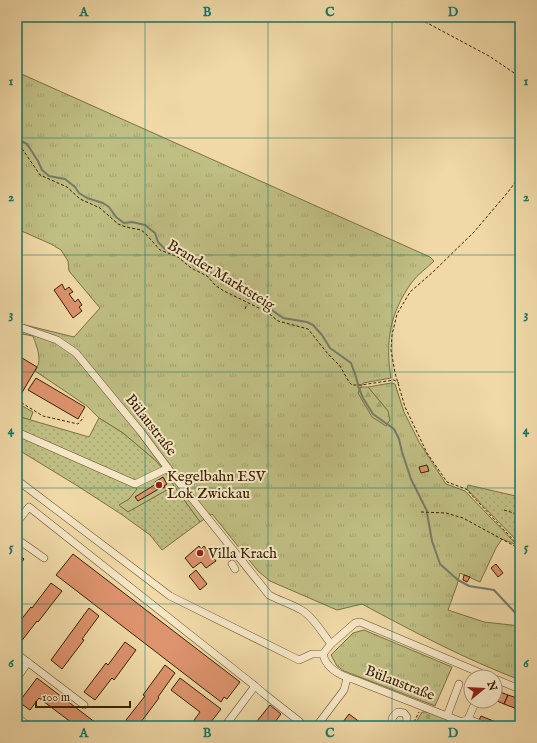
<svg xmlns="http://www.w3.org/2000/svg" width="537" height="743" font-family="'IM FELL English',serif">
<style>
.grass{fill:url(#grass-tufts);stroke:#7b7042}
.forest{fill:url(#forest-firs);stroke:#7b7042}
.cemetery{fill:url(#cemetery-stones);stroke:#7b7042}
.park{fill:#bfbe83;stroke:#7b7042}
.garden{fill:url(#garden-dots);stroke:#7b7042}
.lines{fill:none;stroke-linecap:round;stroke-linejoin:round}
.stream{stroke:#757b6c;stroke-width:2}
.building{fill:#dd936d;stroke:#372101}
.minor-casing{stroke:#654f2a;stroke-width:8}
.path{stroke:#372101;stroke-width:1;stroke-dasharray:3 2;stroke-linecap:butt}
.minor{stroke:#f5e6c6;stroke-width:7}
.grid{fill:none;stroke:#0f766e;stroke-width:1;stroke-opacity:0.55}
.poi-dot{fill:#8f2418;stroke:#f5e6c6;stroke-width:1.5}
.labels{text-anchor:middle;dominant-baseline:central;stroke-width:4;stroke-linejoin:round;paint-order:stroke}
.street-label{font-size:15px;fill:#372101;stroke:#f5e6c6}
.poi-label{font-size:15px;fill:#372101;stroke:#f5e6c6;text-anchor:start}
.neatline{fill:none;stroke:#0f766e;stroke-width:1.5}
.grid-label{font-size:13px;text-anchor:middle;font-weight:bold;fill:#0f766e}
</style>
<defs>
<pattern id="grass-tufts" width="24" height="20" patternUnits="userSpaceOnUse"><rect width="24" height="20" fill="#bfbe83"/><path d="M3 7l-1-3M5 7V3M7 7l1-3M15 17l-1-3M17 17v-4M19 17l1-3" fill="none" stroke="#a5a36f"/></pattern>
<pattern id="forest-firs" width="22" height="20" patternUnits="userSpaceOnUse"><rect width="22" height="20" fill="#bfbe83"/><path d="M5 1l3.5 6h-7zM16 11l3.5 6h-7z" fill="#a5a36f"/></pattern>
<pattern id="cemetery-stones" width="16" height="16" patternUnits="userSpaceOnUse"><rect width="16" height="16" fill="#bfbe83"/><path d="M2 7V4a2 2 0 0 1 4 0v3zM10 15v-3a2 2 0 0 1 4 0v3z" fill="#a5a36f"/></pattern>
<pattern id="garden-dots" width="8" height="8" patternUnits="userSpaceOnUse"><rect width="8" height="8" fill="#bfbe83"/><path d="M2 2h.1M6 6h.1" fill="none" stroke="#a5a36f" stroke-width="1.8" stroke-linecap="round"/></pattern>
</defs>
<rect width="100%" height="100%" fill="#f0d9a7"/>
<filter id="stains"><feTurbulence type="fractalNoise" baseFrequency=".005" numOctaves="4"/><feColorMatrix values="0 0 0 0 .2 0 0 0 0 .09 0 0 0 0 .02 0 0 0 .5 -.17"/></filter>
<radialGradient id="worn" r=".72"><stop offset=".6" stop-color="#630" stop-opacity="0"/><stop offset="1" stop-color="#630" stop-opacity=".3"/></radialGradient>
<path class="grass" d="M17,72L430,257L434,261C427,268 418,274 412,282C390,313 385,341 391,378L363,383L358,393L388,411L368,387L391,383L395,384L404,412L419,442L446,484L465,491L517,545L502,539L496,548L480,582L460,573L457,585L448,610L484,622L520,626V680C465,659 414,632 362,604L337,610L270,581L258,571L212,514L200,522L156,461L123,433L99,418L87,406L35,371C43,360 37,348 33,336L17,333V323L74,337L100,308L69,271L68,261L61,250L51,244L17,229Z
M364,630L452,667L435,706L344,671L337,666L331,655L353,633Z"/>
<path class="forest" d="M361,387H368L388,411L390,420L386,426L372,417L358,393Z
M17,403L33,412L30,420L17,416Z"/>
<path class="cemetery" d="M422,712H428L464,726H414Z"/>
<path class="park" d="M165,472L174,486L128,512L118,505L129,499L134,486Z"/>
<path class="garden" d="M17,416L89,437L99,418L123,433L156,461L162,468L131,484L137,489L129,499L119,505L128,512L174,486L200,522L162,550L150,535L121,514L76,485L17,449Z
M468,485L520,497V544L467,489Z"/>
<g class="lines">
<path class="stream" d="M17,139L27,144L38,161L42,170L49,176L65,179L75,187L79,193L87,198L103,203L109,207L116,217L124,223L132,222L145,225L155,233L158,242L165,249L182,252L194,266L206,269L223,282L247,295
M253,298L265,305L283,318L307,322L313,325L322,335L330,348L351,363L355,374L358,384
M358,386L363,398L373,414L394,429L399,439L402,452L411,479L427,511
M427,513L432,541L440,564L458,580L469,586L494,590L520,618"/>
</g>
<path class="building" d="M62,284L65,290L69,287L73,292L69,294L75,302L78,299L82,305L79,307L82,311L73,318L54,290Z
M22,358L37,367L20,396L17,394V367Z
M36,378L85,407L78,419L28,390Z
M427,465L429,471L421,473L419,467Z
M163,477L167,484L164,486L165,487L163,488L162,487L138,501L135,497L156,484L155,482Z
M199,546L201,549L204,546L216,561L206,568L201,562L193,568L185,558Z
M17,553L24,559L17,569Z
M73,554L240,682L227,699L224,697L221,702L56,575Z
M496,564L503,573L498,577L491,568Z
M196,570L207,584L200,590L189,576Z
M464,575L470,577L467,582L463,580Z
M51,583L62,591L38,622L37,621L20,643L17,641V625L31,607L32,608Z
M89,608L99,616L82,639L84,640L62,669L51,660Z
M125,642L136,650L114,680L112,678L95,700L84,692L106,663L108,665Z
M165,665L175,673L158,697L159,698L138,726H134L126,720L145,696L143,695Z
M37,678L100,726H76L39,698L30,710L19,702Z
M180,678L221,709L208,726H190L200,712L171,690Z
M495,690L508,695L504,704L495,700Z
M508,695L520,699V710L504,704Z
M270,705L281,714L272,726H253Z
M349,714L365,726H340Z
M481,716L503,725V726H494L479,720Z"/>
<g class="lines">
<defs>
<path id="minor" d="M250,296L251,293
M17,326L57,340L76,353L141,432L170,471L269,595C280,601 292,604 303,611C314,618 323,634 331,644
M17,432L135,484L168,468
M17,480L170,596L299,660L312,654H323
M17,522L29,507L255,686L263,693L300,722L302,726
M17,539L44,558
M232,564L235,569
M17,654L84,705
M17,678L28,662
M495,679L520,689
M476,701L468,719L462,722L355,680C341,676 326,669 323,654L331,644L355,623L360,622L490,677
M447,716L459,684
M17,717L28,726
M468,719L486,726
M225,726L255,686
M319,726V723L344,690L347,678
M393,726C391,719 392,716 398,712L404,713L407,717L406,726"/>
</defs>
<use href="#minor" class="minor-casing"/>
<path class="path" d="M416,17L489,56L520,77
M17,147L23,150L40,175L67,187L80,199L100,208L118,224L126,227L141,230L145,233L160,250L178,257L191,268L207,276L216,286L224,291L267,312L278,321L308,329L328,354L340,366L349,382L352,385H361L394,380L399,383
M520,172L514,184L508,192L474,232L433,272L410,292L397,314L392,335L391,350L395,373L405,407L427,453L447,482L466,489L520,547
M245,309L247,304
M17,400L43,416L78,424L84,417
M504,510L520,515
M421,512L446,513L463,518L520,549
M414,722L419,712"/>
<use href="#minor" class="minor"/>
</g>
<path class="grid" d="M145,17V726M268,17V726M392,17V726M17,138H520M17,255H520M17,372H520M17,488H520M17,604H520"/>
<g class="poi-dot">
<circle cx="159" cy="485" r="4"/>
<circle cx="200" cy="553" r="4"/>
</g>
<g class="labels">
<g class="street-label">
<text transform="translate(221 275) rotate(31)">Brander Marktsteig</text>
<text transform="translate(151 425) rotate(52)">Bülaustraße</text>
<text transform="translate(400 683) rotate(21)">Bülaustraße</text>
</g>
<g class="poi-label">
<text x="167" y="476">Kegelbahn ESV<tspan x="167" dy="17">Lok Zwickau</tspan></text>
<text x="208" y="553">Villa Krach</text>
</g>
</g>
<rect width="537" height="743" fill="none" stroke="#f0d9a7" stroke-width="44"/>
<g transform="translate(483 689) rotate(72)"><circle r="19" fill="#f5e6c6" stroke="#a99777"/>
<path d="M0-3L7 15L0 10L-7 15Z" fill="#8f2418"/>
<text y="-6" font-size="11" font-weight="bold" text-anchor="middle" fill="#372101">N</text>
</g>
<path d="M36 701v6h94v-6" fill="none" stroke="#372101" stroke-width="2"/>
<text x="42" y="701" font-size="12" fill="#372101" stroke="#f5e6c6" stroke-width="3" paint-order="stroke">100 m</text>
<rect x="22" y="22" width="493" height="699" class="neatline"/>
<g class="grid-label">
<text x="84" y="16">A</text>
<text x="207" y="16">B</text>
<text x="330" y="16">C</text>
<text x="453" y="16">D</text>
<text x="11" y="85">1</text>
<text x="526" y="85">1</text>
<text x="11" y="201">2</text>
<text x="526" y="201">2</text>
<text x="11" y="318">3</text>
<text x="526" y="318">3</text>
<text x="11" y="434">4</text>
<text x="526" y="434">4</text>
<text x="11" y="551">5</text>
<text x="526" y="551">5</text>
<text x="11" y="667">6</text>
<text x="526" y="667">6</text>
<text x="84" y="737">A</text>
<text x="207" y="737">B</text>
<text x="330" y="737">C</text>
<text x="453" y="737">D</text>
</g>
<rect width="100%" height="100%" filter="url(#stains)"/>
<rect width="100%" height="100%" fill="url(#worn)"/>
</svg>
